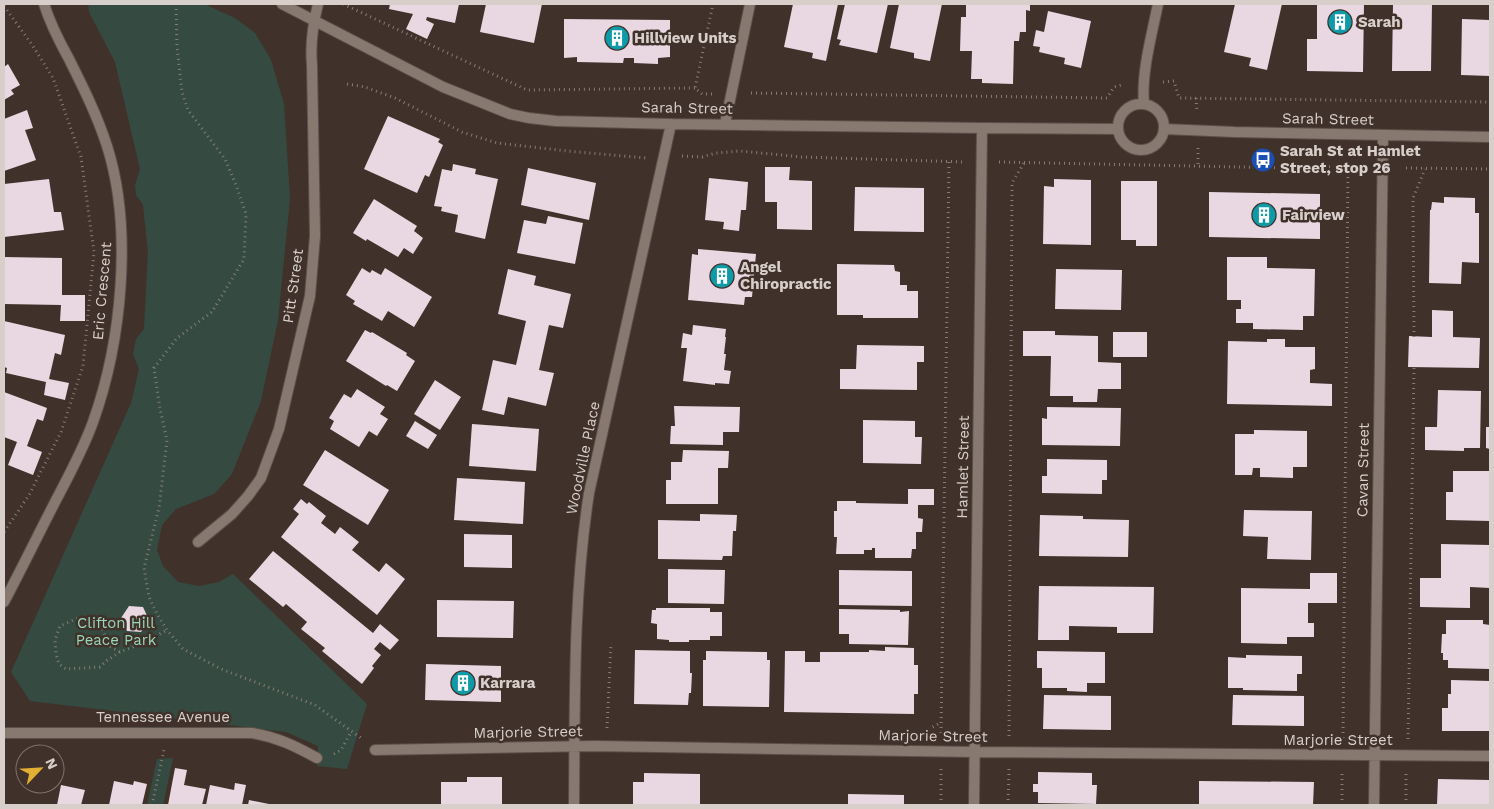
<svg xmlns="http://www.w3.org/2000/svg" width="1494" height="809" font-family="'Work Sans',sans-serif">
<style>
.green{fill:#354b41}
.building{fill:#e9d7e1}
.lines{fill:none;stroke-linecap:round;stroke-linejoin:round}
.street-casing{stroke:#5b504a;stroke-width:12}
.path{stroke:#877c76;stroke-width:3;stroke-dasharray:1 4;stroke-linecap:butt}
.street{stroke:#887970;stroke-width:10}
.labels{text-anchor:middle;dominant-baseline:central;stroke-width:5;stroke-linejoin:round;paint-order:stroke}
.poi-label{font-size:15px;font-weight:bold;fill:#d8cfca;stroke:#40322b;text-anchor:start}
.street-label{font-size:15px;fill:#d8cfca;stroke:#40322b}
.park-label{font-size:15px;fill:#98d7ba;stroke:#40322b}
</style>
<rect width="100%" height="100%" fill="#40322b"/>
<path class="green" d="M88,4H204L235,18L255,33L271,60L284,104L290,199L278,320L261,401L232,474L214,494L176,509L162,525L157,550L163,566L178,582L199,586L219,582L233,574L367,704L347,769L317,766L318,746L286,732L30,701L11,672L131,403L139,369L133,354L136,339L144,329L148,252L143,205L136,195L135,185L140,169L115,62L89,12Z
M173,758L163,805H147L157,759Z"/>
<path class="building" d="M390,4H459L455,23L427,17L426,20L434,24L427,39L406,29L413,14L389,9Z
M486,4H542L534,43L480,32Z
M793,4H838L826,61L812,58L813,53L784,47Z
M845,4H888L877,53L839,45L841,40L837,39Z
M899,4H942L930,61L914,58V53L890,48Z
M966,4H1030V11L1026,10V32H1020L1019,41H1014L1013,84L982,83V79H971L972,51H960L961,17H966Z
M1235,4H1282L1267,70L1249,66L1251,58L1224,52Z
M1317,4H1364L1363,72L1307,71V39H1317Z
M1393,4H1432L1431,71H1392Z
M1048,11L1091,21L1081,68L1064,64L1065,58L1039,52L1040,47L1033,46L1036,30L1044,32Z
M564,19L670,20V57L658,58V64L634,63V58H624L623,63L577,62V57L564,58Z
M1462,19L1490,20V76L1461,75Z
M8,64L20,85L11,90L14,94L4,100V67Z
M27,110L33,128L25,130L36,160L4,171V119Z
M388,116L440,139L438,142L443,145L429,177L425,175L417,193L364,169Z
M453,164L476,169L475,174L498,179L485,239L455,232L458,215L441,211L442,207L434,206L442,169L452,171Z
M765,167H790L789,180L812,181V230L777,229V202H765Z
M528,168L596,183L589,220L521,205Z
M709,178L748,182L746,210H741L739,231L723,229L724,222L705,220Z
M49,179L54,212H61L64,230L4,237V184Z
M1054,179L1091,180V245L1043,244L1044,186L1054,187Z
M1121,181H1157V246H1136V240H1121Z
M855,187L924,188V232L854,231Z
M1209,192L1320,194V239L1209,237Z
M1444,197L1475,198V213H1479V263L1462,262L1461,284L1429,283L1430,210H1431L1432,202L1444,203Z
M374,199L417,226L414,231L423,238L413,254L404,248L398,257L367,239L366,241L353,233Z
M548,216L583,223L575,264L517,253L524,220L546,224Z
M698,249L756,254L752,297H745L744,305L688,300L692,254L698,255Z
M4,257L62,258V295H85V321H60L61,305L4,304Z
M1227,257H1267V268L1315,269L1314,316H1303V330L1253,329V323H1236V309H1241V300H1227Z
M837,264L894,265L895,271L900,272V285H907V291H918V318H863V315H837Z
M362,268L370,273L372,270L381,275L385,268L432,297L414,327L388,311L382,321L353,304L355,301L346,295Z
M508,269L536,276L534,285L571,294L563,328L549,325L539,370L554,373L546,406L508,397L504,415L482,410L493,360L516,365L526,321L498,314Z
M1056,269L1122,270L1121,310L1055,309Z
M1432,310L1453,311V337L1480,338L1479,368L1408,367L1409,336L1432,337Z
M4,321L65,335L61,355L55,353L49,379L69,383L65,400L44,395L46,382L6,373L7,368L4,367Z
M693,325L726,329L725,337H726L724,354H726L724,370L731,371L729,384L715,383V385L683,381L687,348H681L683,333L692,335Z
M365,330L371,333L372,332L407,353L406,355L415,361L397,391L387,385L386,386L346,361Z
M1023,331H1055V335L1098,336V362L1121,363V389H1098L1097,402H1073V396H1050L1051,356H1023Z
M1113,332H1147V357H1113Z
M1267,339H1285V347H1315V369L1310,370V383L1332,384V406L1227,404L1228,341L1267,342Z
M857,345L924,346V362H917V390L840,389V369H856Z
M435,380L461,397L440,430L414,414Z
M357,389L385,407L380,414L388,419L377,436L369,431L359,447L330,429L334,421L329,418L344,394L351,398Z
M1438,390L1481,391L1480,448H1464V451L1425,450V427H1437Z
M4,392L47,408L43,421L37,419L27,446L42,452L33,475L8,465L17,442L4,437Z
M674,406L740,407L739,432H723V445L670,444L671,426H675Z
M1047,407L1121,408L1120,446L1042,445V418L1047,419Z
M863,420L915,421V437H922L921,464L863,463Z
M415,421L437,435L428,449L406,436Z
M472,424L539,429L536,471L469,466Z
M1486,427H1490V449L1486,448Z
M1254,430L1307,431V467H1293V478L1260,477V468H1253L1252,475H1235V434H1254Z
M325,450L389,490L368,525L303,485Z
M683,450L729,451L728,468H718V504H666V480H671V462H682Z
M1047,459L1107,460V480H1102V494L1042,493V476H1047Z
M1453,471H1490V521L1446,520V492H1453Z
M457,478L525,482L523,524L454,520Z
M908,489H934V505H918V518L923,519L922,532H916V549H912L911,558H875V548H872V550H864V554H836L837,537H834V511H837V501H856V503L908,504Z
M301,499L307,504L309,502L326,516L321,523L335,534L340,527L359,542L352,550L379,572L386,563L405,579L377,615L281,537L299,514L293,509Z
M1244,510L1312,511L1311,560L1267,559L1268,537L1243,536Z
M700,514L737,515L736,531H733L732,556H723L722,560L658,559V520L700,521Z
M1040,515L1083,516V519L1129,520L1128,557L1039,556Z
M464,534L512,535V568L464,567Z
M1441,544L1490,545V588L1470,587V608L1420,607V578H1441Z
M273,551L373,633L380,624L399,640L390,650L380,642L374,649L381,655L372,666L374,668L362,684L322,651L325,648L301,629L307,622L286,604L283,607L249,579Z
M668,569L725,570L724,604L668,603Z
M839,570L912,571V606L839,605Z
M1310,573H1337V603H1308V623H1314V637H1287V644L1241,643V588L1310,589Z
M1039,586L1154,587L1153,633H1117V627L1069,626V640H1038Z
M437,600L514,601L513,638L437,637Z
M129,606L143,607L149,620L141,632L127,631L121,618Z
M656,608H710V612H722V636H710V640H689V642H669V640L657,639V624L651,623L652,610H656Z
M839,609L900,610V612L909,611L908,645L849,644V634H839Z
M1446,620H1483V624L1490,625V669L1448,668V660H1443V653H1441L1442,634H1446Z
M885,647L914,648V665H918V694H914V714L784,712L785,651H805V662H820V652H869V650L885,651Z
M635,650L690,651V673H692L691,693H689L688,705L634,704Z
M706,651L767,652V660H770L769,707L703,706V660H706Z
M1037,651L1105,652V683H1087V692L1067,691V688H1042V668H1037Z
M1246,655L1302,656V674H1297V691L1243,690V688H1228V657L1246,658Z
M426,664L501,666V702L425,700Z
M1451,680L1490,681V731H1442V708H1448V694H1451Z
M1044,695L1111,696V730L1043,729Z
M1233,695L1304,696V726L1232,725Z
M175,768L187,770L184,785L206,789L202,805H168Z
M1038,772L1092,773V785H1097L1096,804L1038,803V792H1033V784H1038Z
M644,773L700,774V805H633V782H644Z
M467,777H502V805H441V782H467Z
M1438,779L1490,780V805H1437Z
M114,781L133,785L134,781L147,784L142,805H109Z
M1199,781L1314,782L1313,805H1199Z
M235,783L246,785L242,805H206L210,785L234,790Z
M61,785L85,790L81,805H57Z
M848,794L904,795V805H848Z
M249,800L269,804V805H248Z"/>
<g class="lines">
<defs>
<path id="street" d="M282,4L443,87L510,114L529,118L556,121L671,124L982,128L1118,129
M1118 127a23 23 0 1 1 46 0a23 23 0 1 1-46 0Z
M1144,104C1141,73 1152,34 1158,4
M725,124L750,4
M1164,129L1235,132L1490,137
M198,542L232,514L248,496L261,478L279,429L299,343L310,296L315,236L312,65C310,44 313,24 318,4
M4,602C21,570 37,537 54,504C68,477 83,450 93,422C122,341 133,228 107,146C97,115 83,87 69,59C59,41 50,23 44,4
M4,733H252C277,737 295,746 317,758
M375,750L595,746L975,752L1490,756
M574,805C575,701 573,596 589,493L671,124
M974,805L982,128
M1374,805L1383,135"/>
</defs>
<use href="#street" class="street-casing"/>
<path class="path" d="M176,4L177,47L182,92L188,110L225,159L236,185L246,214L244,259L212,312L177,338L154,368L160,409L167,440L159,508L144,568L149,597L157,614L167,630L183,649L221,669L315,705L361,738
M343,4L527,90L695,88
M4,6L33,46L53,78L81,157L94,252L83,366L61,432L29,495L4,532
M1163,82L1174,81L1179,98L1490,102
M347,84L365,87L395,98L462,132L497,143L567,151L646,158
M751,93L1107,98L1114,87L1121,85
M712,94H702L695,88L713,4
M1196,98L1197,112
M1198,148V165
M682,156L702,157L716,153L740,151L802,157L965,162
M999,162L1289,168L1361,166
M1406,168L1490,169
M1414,337L1413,198L1425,169
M120,652L106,661L100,667L66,669L59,664L56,654L55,640L60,626C65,624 71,621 76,619C94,615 106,627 106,644L120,652L143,643L167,630
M607,728L611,643
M924,732L940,723
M941,733L949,161
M1009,736L1012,183L1024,163
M1343,738L1348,166
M1408,739L1414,367
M334,754L341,750L351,732
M152,805L164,750
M941,805V769
M1008,805L1009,769
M1342,805V772
M1406,805V772"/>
<use href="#street" class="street"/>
</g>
<defs>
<symbol id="building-disc" viewBox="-11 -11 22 22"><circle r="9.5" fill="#0f9aa8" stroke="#40322b"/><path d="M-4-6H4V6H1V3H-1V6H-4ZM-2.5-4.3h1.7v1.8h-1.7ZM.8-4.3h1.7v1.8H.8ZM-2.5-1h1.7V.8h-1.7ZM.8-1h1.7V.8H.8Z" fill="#fff"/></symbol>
<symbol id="bus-disc" viewBox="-11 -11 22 22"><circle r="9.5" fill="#1a4fb4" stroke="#40322b"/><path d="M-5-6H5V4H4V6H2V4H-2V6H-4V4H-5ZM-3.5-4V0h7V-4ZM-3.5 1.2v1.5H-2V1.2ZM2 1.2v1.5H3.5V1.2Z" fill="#fff"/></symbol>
</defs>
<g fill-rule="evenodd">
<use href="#building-disc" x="1326" y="8" width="28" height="28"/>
<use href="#building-disc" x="603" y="24" width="28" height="28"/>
<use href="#bus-disc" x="1249" y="146" width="28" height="28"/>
<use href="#building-disc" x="1250" y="201" width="28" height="28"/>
<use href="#building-disc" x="708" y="262" width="28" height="28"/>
<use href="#building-disc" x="449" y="669" width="28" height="28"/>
</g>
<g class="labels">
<g class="poi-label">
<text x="1358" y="22">Sarah</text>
<text x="634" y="38">Hillview Units</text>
<text x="1280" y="151">Sarah St at Hamlet<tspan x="1280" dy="17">Street, stop 26</tspan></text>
<text x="1282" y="215">Fairview</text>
<text x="740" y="267">Angel<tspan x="740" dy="17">Chiropractic</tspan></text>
<text x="480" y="683">Karrara</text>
</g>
<g class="street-label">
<text transform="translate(687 108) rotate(1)">Sarah Street</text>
<text transform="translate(1328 119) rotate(1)">Sarah Street</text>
<text transform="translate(293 286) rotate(-82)">Pitt Street</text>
<text transform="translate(102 291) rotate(-85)">Eric Crescent</text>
<text transform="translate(583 458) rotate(-78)">Woodville Place</text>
<text transform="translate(963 467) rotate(-89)">Hamlet Street</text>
<text transform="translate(1363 470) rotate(-89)">Cavan Street</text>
<text x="163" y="717">Tennessee Avenue</text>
<text transform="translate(528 732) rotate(-1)">Marjorie Street</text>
<text transform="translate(933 736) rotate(1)">Marjorie Street</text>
<text x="1338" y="740">Marjorie Street</text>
</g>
<g class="park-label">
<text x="116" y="623">Clifton Hill<tspan x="116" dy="17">Peace Park</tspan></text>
</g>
</g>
<rect width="1494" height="809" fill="none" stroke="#d8cfca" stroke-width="10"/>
<g transform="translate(40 769) rotate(65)"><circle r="24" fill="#40322b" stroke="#7d716b"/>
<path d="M0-4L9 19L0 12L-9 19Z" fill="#e1af34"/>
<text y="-8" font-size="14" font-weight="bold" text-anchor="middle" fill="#d8cfca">N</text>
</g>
</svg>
